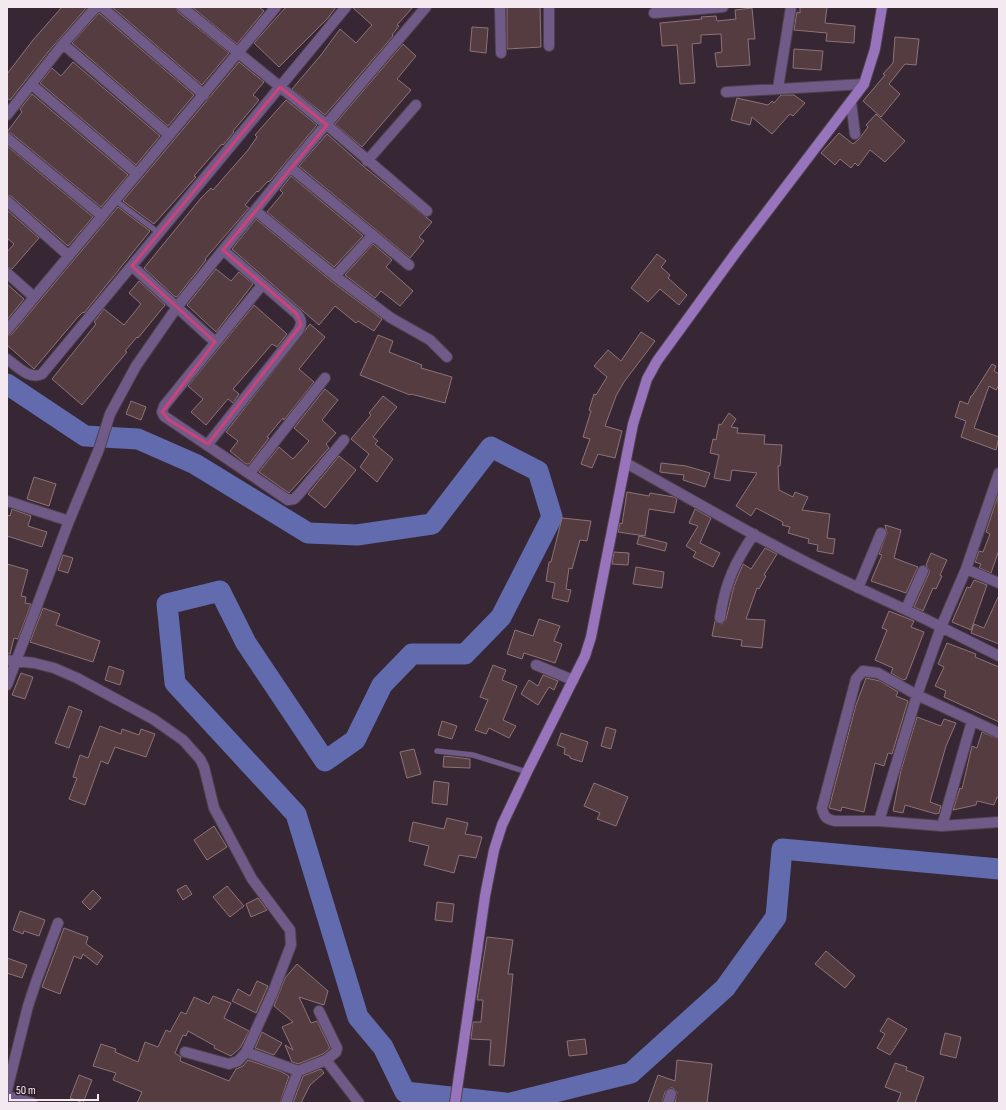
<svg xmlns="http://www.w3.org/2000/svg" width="1006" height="1110" font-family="'Sofia Sans Condensed',sans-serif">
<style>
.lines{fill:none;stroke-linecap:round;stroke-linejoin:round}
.river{stroke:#616bad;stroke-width:21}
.building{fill:#543c41;stroke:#8e7378}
.lane-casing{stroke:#51414e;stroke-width:6}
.street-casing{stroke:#51414e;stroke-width:12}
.secondary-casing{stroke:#51414e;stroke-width:12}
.lane{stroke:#705b88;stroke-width:5}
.street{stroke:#705b88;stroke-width:10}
.secondary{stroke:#9774bc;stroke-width:10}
.marked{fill:none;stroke:#cc4279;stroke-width:3;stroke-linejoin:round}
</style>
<rect width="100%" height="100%" fill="#372633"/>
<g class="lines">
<path class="river" d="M7,384L85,436L138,439L195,464L308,533L357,535L432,524L491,447L538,471L552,517L501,617L465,654H412L382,685L355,740L325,761L246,643L220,591L167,604L175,683L296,814L358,1017L383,1047L405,1092L505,1103
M511,1103L631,1073L725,988L776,917L782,849L999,869"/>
</g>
<path class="building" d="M62,7H87L48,52L10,100L7,98V74L33,40Z
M112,7H176L178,12L229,53L202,85Z
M192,7H259L264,11L237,44Z
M286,7H336L328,18L279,67L254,43Z
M352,7H413L397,25L399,26L392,35L393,36L325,115L292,89L321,55L340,29L356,43L372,25Z
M507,7H540L541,47L507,49Z
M800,7H827L825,23L855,26L854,43L826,41L827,33L794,30L797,12L800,13Z
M752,8L755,39H748L750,65L717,67L715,53L722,52L721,34L701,35V43L692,44L695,83L680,84L677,45L662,46L660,23L702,19L701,17L716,16L717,21L736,19L735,10Z
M99,13L194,95L168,126L72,43Z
M472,27L488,28L486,53L470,51Z
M895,37L919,39L916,65L905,64L889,84L900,94L881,117L863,101L885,75L883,74L893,63Z
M403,44L416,56L397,79L411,90L362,147L335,124Z
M794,49L823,51L821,70L793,68Z
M73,62L160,136L136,165L40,83L52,68L61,76Z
M239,62L264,82L253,95L259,100L233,131L234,132L223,145L222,144L194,176L196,177L154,224L123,201Z
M32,94L128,175L101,207L11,133L7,132L22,112L20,109Z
M781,95H794L805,103L793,116L790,114L772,134L752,117L750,125L731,120L737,98L768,105L772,101L774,103Z
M286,100L317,125L270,181L267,182L258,192L257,191L245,205L249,208L205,259L206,260L177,297L174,296L144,268L201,198L211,188L213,190L248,150L257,137L255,135Z
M876,114L905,141L885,162L870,150L858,166L855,163L851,168L840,159L835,165L821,153L839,133L853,144L859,139L868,127L866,125Z
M327,134L363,166L432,222L419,237L424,241L410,258L299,166Z
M7,146L93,217L68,246L11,196L7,195Z
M291,176L363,236L334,267L267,212L283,193L280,190Z
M118,207L150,231L84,313L83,312L78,317L34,369L7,345V336L12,334Z
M7,210L39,238L12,269L7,267V252L14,244L7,238Z
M256,219L331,281L382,319L374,331L358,321L356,323L335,306L319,325L232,249Z
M373,244L392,260L386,267L413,291L400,306L381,291L375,298L345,275Z
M657,254L666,261L661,267L670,275L668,278L687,295L679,305L660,289L648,302L631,288Z
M216,269L231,281L239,272L253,284L216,332L187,305Z
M139,281L165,305L138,338L137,337L125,351L127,352L82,405L52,379L96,324L94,322L104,309L124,325L141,304L129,293Z
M7,284L24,299L7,320Z
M254,305L287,334L277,347L272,344L233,389L239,394L233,403L228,399L206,425L191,412L203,399L188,386Z
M310,324L325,337L299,369L314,382L284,420L283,418L267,437L269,438L249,464H246L230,451L238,441L226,432Z
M641,332L655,341L624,382L616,396L605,426L622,431L615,458L598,454L592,468L581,464L590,439L583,437L591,411L589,410L594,394L596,395L607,377L594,366L608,350L621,361Z
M378,335L393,341L389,352L422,365L421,368L452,377L445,403L411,394L410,395L360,375Z
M992,364L996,366L994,371L999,374V385L996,390L989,386L974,428L999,437L996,450L961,437L966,421L955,417L960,401L968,404L971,396H972Z
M325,389L338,400L322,420L336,433L326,444L329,448L289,493L259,472L279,447L293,459L309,441L294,428Z
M383,396L397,407L373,437L378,441L375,444L393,459L377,482L360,467L369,454L351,439L371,415L369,413Z
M131,401L146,407L141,420L126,414Z
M729,413L736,419L731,427L738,428L737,433L765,435L764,444L782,445L780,466H778L779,490L793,497L795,492L808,497L802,510L830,514L827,538L835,539L833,554L817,551L818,545L808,543L809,539L788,533L790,527L782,525L783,522L756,508L751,516L736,506L757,473L732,470L730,481L714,478L719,455L710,453L713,439L716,440L719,424L721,425Z
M339,456L356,470L325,508L308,494Z
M661,463L686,466L710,473L705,487L683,480L684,475L660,472Z
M34,477L56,484L49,506L27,499Z
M627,492L649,496L650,493L674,497L677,499L674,513L649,509L645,536L618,532L620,523L622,524Z
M998,495L999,550L991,573L979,568L981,564L975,562L979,551L983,552L990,534L986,532Z
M12,509L31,516L28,526L47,532L42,547L7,536V515L10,516Z
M695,509L711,518L700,543L720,553L713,567L693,557L696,552L686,546L698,526L689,523Z
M562,518L591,521L587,541L580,540L572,569L569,568L566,589L571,590L568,602L552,598L555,583L546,581L549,562H551Z
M885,525L901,530L894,558L918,567L906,593L871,581L882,555L879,554L887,533Z
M639,536L667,543L665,551L637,544Z
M765,548L777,554L764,575L766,576L759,589L757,588L746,619L765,620L762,648L741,646L742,640L712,636L715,621L722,624L726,619L734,586L743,564L751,569Z
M614,552L629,553L628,565L612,564Z
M931,553L947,560L940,575L942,576L936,589L933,588L923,611L914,607L929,573V570L926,565Z
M63,555L73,558L68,573L58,570Z
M7,564L28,570L21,596L26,597L25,603L31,604L18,639L14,638L10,654H7Z
M636,567L664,572L662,588L633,584Z
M974,580L987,585L971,630L952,622L967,587L970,588Z
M999,595V644L971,633L974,624L984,628Z
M43,608L60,614L56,625L100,641L93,662L30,642Z
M889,611L914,621L911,627L924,632L906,679L903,680L891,673L893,668L875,660L887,630L882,628Z
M539,619L560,626L554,641L562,644L555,663L524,653L522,659L507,654L515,630L533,636Z
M947,643L976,654L975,657L999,667V722L944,697L946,691L935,686L944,667L938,664Z
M493,665L506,670L502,680L517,686L503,720L516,726L509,738L489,728L486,734L475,730L488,700L480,697Z
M109,666L124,671L120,685L105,680Z
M21,673L33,677L25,699L12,695Z
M543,675L558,681L554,690L549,687L538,705L521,694L529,680L538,686Z
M866,678L880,681L898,692L896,696L908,701L892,754L888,753L884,766L875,763L864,812L842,807L841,811L829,808L856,705Z
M69,706L82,711L69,748L55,743Z
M917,717L941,726L944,719L956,723L946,746L930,802L941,806L939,813L936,814L905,805L903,813L893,811L901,770Z
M442,721L457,726L452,739L438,735Z
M100,726L121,734L122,729L139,735L141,729L155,734L146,757L115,747L108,764L101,761L85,805L69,799L77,778L73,777L80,755L88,758Z
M606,727L616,730L611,749L601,746Z
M982,732L999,739V798L997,797L994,805L977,801L976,805L953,810L960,788L962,789L972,746L977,748Z
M561,733L588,742L582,762L570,758V756L564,754L565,748L557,745Z
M414,749L421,774L407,778L400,752Z
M444,756L470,759V768L443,767Z
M434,781L449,783L447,805L432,803Z
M594,783L628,797L616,826L597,819L600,813L584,806Z
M447,818L468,823L465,834L482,837L476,858L459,855L454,873L424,865L429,846L409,841L413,822L444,829Z
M214,826L227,847L207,860L194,840Z
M186,885L192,894L183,900L177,890Z
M227,886L244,906L230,917L213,897Z
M93,890L101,898L90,910L82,902Z
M258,898L267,910L251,917L246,904Z
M437,902L454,904L452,922L435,920Z
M20,911L45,920L39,936L24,931L23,934L13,930Z
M64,928L88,937L86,944L103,956L97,965L83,954L81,959L74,956L60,994L42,987Z
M487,937L513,940L508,974H513L504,1066L489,1065L491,1040L471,1039L473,1022H481L483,1000H477Z
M826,951L855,976L845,988L815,964Z
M7,958L27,965L22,978L7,973Z
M297,964L328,991L324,1005L299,997L311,1023L317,1021L330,1048L323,1054L298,1064L292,1062L285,1045L293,1050L282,1027L293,1022L274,1006L285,978Z
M257,981L268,986L256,1013L232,1001L238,989L250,996Z
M213,996L231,1003L224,1018L249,1031L240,1048L231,1056L214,1048L215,1046L188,1031L186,1036L183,1035L175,1053L181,1057L180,1061L229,1081L236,1069L243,1066L248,1060L280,1071L289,1076L280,1103H137L142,1092L113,1080L116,1073L93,1066L101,1044L116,1049L115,1052L138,1062L145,1042L158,1047L166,1030L170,1032L181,1012L186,1014L194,997L209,1004Z
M888,1018L907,1029L890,1055L877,1048L885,1034L880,1031Z
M262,1032L282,1043L274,1055L255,1048Z
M945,1033L961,1037L956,1058L940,1054Z
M585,1039L587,1054L569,1056L567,1041Z
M677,1060L712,1064L707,1103H675L677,1092L673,1088H670L665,1092L662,1103H648L658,1075L675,1081Z
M895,1063L907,1067L906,1070L924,1077L915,1103H897L901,1093L885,1087Z
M321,1069L324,1073L310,1085L301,1103H293L303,1076Z
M79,1075L92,1080L83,1103L70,1098Z"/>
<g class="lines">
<defs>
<path id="lane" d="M115,200L159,233
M437,751L473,755L527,772"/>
<path id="street" d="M102,7L204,95
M182,7L327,125L427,211
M500,7L501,53
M654,13L723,7
M63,44L169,135
M549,46V7
M32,85L137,174
M778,88L791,7
M726,92L864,84
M851,102L855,134
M7,115L63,44L96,7
M7,138L102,216
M367,161L416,105
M290,167L409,265
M7,201L69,256
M256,211L335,276L391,318L430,340L447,357
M132,266L215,342
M7,273L34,297
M335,276L372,236
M262,285L164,406L162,412L164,416L288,500L294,499L299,494L344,440
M7,330L276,7
M7,359C17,366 29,380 42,374L346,7
M208,444L298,331C302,324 302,320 297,314L223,250
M626,463C703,506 779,551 859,588C886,601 914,613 941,627L966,569L999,473
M250,473L325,378
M7,501L69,521
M966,569L999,583
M858,588L881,533
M906,609L923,571
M720,618C725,583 735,562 754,534
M999,656L941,627L917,695L879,821L942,826L999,822
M7,660L34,663L54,668L77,678L153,719L183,740L200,759L204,767L214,808L252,879L290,930L291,945L273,992L246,1052L298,1071
M536,665L573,680
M7,685L69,521L99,449L110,414L136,366L177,307L290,167L426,7
M879,821H835C826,819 824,817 822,808L856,679L863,671L878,673L917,695L999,733
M942,826L972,721
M185,1052L229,1064L238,1061L246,1052
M326,1060L359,1103
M7,1090L28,1006L37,979L58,923
M7,1096L32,1103
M286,1103L298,1071L326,1060L336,1052L337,1048L319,1011
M668,1103L671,1094"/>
<path id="secondary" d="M455,1103L485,896L494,850L502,825L527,772L585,656L591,637L633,424L647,379L657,361L737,251L864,84L875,49L882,7"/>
</defs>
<use href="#lane" class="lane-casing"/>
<use href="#street" class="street-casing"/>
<use href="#secondary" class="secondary-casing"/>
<use href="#lane" class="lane"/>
<use href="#street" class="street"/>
<use href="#secondary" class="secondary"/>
</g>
<path class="marked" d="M280,87L327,125L223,250L297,314L301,325L208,444L169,420L162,412L215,342L132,266Z"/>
<rect width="1006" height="1110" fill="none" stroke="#f4e8f1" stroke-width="16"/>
<path d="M10 1094v6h88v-6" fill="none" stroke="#f4e8f1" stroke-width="2"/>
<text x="16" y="1094" font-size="12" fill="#f4e8f1" stroke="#2d1c29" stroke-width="3" paint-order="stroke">50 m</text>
</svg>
